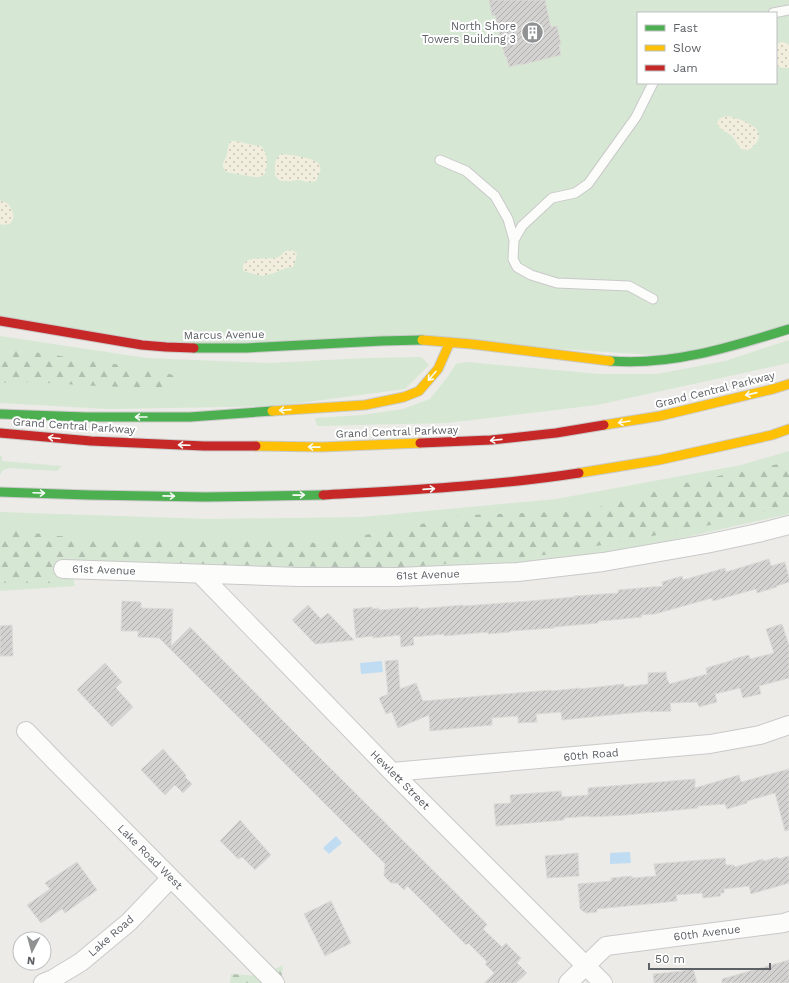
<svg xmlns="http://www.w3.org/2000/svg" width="789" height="983" font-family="'Work Sans',sans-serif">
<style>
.green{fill:#d6e7d4;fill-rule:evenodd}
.forest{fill:url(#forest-firs)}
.sand{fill:url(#sand-dots)}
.water{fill:#bfdcf3}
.building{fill:url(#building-hatch);stroke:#dbdad6}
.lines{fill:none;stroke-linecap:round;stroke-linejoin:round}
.lane-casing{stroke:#c9c9c9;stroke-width:11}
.street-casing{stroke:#c9c9c9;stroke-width:20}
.fast-casing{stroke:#c9c9c9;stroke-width:11}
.slow-casing{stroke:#c9c9c9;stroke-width:11}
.jam-casing{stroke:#c9c9c9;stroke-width:11}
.lane{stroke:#fcfcfb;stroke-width:9}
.street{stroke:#fcfcfb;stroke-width:18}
.fast{stroke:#4caf50;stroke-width:9}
.slow{stroke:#ffc107;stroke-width:9}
.jam{stroke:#c62828;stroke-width:9}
.oneway{stroke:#f6fbf6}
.labels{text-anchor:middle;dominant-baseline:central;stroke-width:4;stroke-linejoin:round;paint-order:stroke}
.poi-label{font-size:11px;fill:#5d6064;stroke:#fff;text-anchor:end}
.street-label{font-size:11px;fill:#5d6064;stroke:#fff}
</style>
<defs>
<pattern id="forest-firs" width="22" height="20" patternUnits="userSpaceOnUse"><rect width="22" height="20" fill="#d6e7d4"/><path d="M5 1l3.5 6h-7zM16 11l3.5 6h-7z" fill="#b1bfb0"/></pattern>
<pattern id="sand-dots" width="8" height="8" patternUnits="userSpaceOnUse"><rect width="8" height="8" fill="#f2eede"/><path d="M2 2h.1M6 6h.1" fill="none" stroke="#c7c4b8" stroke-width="1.8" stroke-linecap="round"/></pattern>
<pattern id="building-hatch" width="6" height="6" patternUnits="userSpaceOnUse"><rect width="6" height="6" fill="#d3d2d0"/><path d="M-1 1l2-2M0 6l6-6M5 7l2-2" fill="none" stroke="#aeaeac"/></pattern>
</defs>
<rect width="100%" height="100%" fill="#ecebe7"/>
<path class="green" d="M0,0H789V329L687,357L450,342L215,348L0,321ZM638,13H776V83H638Z
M0,336L147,358L267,363L368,358L421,357L429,365L405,389L278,406L108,409L0,403Z
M789,340V363L597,405L447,423L317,426L315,418L362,415L403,409L430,399L449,375L456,364L467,362L600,374H657L725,361Z
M789,451V514L620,552L499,565L380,572L70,566L75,586L0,591V512L208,519L361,517L556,499L741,465Z
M0,456H2V461L62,466L57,471L10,468L3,470L0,475Z"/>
<path class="forest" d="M0,347L128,366L179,376L175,389L98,386L31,382L0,383Z
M789,462V504L737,520L620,542L544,555L399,568L216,565L64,557L58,564L64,574L63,580L50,583H0V529L77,538L135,537L324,543L467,515L585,511L693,481Z
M283,965L281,983H230L231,974L261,976Z"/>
<path class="sand" d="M782,42H785L789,45V68C783,68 776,68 776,61C776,58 778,57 777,54C777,52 776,49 776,47L778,43Z
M728,116C746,121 774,130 749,150L741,149C738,145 736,141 733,137C728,132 721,131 717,124L719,119L723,117Z
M231,141H235L253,145L261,146C268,154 268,164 265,174L260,177H254L226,172C221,165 223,163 226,157C229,151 226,147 231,141Z
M281,154C290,155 317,157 320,166C322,171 318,176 316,181C306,184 305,180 297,180C294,180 294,181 291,181C278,183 273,177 275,165C276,159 277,157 281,154Z
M0,201C14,200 21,230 0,224Z
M292,250L297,253L296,259L293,267L286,268L274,273L262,276L246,272L243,270C241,253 268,261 278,257C281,256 283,252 286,251C288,250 290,251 292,250Z"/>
<path class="water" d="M382,661L383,672L361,674L360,663Z
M336,836L342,843L329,854L323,848Z
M630,852L631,863L610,864V853Z"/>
<path class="building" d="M489,0H545L551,27L557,26L561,44L559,45L561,55L521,65V64L509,67L506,56L505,57L495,15L492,16Z
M769,559L771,566L785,562L789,578V582L776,586L777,587L757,593L756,589L713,601L712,598L655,614L641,615L642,617L612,620L598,621V623L554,627V628L510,631V632L488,634V632L444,636V634L413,637L414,645L401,647L400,635L373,638V636L356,638L353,609L372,607L373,609L379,608V610L418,607L419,609L463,605V606L530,601L574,597V596L618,593V590L663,586L662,582L682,576L683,580L725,568L726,572Z
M122,601L141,602V608L173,609L171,646L190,627L299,737L487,924L483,929L502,947L506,943L521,958L517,963L527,973L516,983H484L494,973L485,964L487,962L468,943L466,945L407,886L404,890L397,883H391L384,876L385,864L159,638L138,637V631H121Z
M308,605L321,619L328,613L354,640L315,644L292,620Z
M782,624L789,645V678L759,686L761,694L743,698L740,688L715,694L717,702L699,707L697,702L670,703L671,711L650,712V711L562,720L561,712L536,714L537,722L518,723V716L492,718V725L430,731L429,715L398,728L392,712L386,714L379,698L388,694L385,661L398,660L400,689L416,683L423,701L551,690V691L580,688V689L624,684V687L648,684V673L666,672L667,680H668L669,684L707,674L706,668L733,660V659L749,655L750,659L774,653L766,629Z
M12,625L13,656H0V626Z
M105,663L122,682L116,688L133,707L112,727L77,690Z
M163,749L186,775L185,777L192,784L183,793L175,785L165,795L141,770Z
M789,769V830L785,831L775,793L747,801V803L727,809L725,804L698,806V808L626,815L590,817V816L564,818V820L496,826L494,804L511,803L510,795L561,791L562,797L588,795V788L695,779V788L739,775L741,782Z
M240,820L271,855L255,870L242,857L238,859L220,841Z
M578,853L579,876L547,878L545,856Z
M789,856V883L751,894L749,886L724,889V893H720L721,896L703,898L702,893L676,895L677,901L597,909V912L586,913L580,909L578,884L611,881V878L632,876V878L656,876L654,864L725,858L726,865H734L735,867L763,859L764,861L778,857V859Z
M77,862L97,890L65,913L62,909L41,923L27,905L50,889L45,883Z
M331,901L351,943L325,956L304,914Z
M789,960V983H722V979Z
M693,968L697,983H654L653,974L683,971Z"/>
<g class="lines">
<defs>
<path id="lane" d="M773,13L789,10
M653,83L636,117L588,184L575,193L552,198L522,226L514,240L513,259L517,267L531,275L557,283L629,286L653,299
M440,160L466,171L495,196L508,219L514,240"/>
<path id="street" d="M63,569L298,577H397L518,572L603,562L706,544L758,533L789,525
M200,574L392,772L603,983
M26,731L54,760L275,983
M392,772L710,744L760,735L789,725
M43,983L53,979L81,962L129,922L171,878
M568,983L606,946L784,923L789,921"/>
<path id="fast" d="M194,348H246L381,341L422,340
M610,361C671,366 731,347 789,329
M0,414L85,417H190L272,411
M0,492L89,495L205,497L323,495"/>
<path id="slow" d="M422,340L471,344L610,361
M272,411L365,405L404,397L419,391L438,369L450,342
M604,425L660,416L773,389L789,384
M256,446L322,447L420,443
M579,473L659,460L772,435L789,429"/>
<path id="jam" d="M0,321L142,345L166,347L194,348
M0,433L91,441L204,446H256
M420,443L491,440L556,433L604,425
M323,495C409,490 495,486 579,473"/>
</defs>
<use href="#lane" class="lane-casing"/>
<use href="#street" class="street-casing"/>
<use href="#fast" class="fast-casing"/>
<use href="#slow" class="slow-casing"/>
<use href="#jam" class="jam-casing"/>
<use href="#lane" class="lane"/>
<use href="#street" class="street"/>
<use href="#fast" class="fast"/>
<use href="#slow" class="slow"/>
<use href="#jam" class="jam"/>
</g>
<defs><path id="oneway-shaft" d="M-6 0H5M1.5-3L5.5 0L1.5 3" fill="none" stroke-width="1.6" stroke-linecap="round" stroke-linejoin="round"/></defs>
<g class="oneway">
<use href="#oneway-shaft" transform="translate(432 376) rotate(131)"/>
<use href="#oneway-shaft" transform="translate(751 394) rotate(167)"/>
<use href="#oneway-shaft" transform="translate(285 410) rotate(176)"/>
<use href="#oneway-shaft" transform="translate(141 417) rotate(180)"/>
<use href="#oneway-shaft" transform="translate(624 422) rotate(171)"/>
<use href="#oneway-shaft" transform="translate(54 438) rotate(-175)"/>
<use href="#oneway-shaft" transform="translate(496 440) rotate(174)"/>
<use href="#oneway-shaft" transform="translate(184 445) rotate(-178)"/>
<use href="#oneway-shaft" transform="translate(314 447) rotate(-179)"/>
<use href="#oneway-shaft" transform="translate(429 489) rotate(-4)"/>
<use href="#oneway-shaft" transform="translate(39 493) rotate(2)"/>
<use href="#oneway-shaft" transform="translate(299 495) rotate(-1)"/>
<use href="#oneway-shaft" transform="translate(169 496) rotate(1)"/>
</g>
<defs>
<symbol id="building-disc" viewBox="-11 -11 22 22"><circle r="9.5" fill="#8f9192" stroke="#fff"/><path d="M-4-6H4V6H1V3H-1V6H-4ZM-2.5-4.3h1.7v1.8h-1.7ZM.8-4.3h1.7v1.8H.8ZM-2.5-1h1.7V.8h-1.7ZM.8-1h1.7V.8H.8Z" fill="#fff"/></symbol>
</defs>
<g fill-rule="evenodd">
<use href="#building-disc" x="520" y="20" width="25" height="25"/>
</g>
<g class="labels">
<g class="poi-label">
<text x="516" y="26">North Shore<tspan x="516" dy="13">Towers Building 3</tspan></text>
</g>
<g class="street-label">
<text transform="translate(224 335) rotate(-1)">Marcus Avenue</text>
<text transform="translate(715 390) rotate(-14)">Grand Central Parkway</text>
<text transform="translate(74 426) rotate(4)">Grand Central Parkway</text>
<text transform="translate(397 432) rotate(-2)">Grand Central Parkway</text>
<text transform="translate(104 570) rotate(2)">61st Avenue</text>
<text transform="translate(428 575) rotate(-2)">61st Avenue</text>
<text transform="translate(591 755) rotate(-5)">60th Road</text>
<text transform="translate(400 780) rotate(45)">Hewlett Street</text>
<text transform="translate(150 857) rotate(45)">Lake Road West</text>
<text transform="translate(707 933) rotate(-7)">60th Avenue</text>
<text transform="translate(111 936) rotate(-41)">Lake Road</text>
</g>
</g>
<rect x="637" y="12" width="140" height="72" fill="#ffffff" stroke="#bebfc1"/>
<rect x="645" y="25" width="20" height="6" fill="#4caf50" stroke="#bebfc1"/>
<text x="673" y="32" font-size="12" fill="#5d6064">Fast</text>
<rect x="645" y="45" width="20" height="6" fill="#ffc107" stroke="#bebfc1"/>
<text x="673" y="52" font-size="12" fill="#5d6064">Slow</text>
<rect x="645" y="65" width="20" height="6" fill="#c62828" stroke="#bebfc1"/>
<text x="673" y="72" font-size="12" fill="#5d6064">Jam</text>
<g transform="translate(32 951) rotate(186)"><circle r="19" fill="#ffffff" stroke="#bebfc1"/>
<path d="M0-3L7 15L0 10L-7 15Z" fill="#8f9192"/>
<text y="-6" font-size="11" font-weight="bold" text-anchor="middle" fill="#5d6064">N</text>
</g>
<path d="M649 963v6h121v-6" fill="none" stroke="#5d6064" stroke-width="2"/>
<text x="655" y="963" font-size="12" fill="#5d6064" stroke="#ffffff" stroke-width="3" paint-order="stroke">50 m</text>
</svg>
